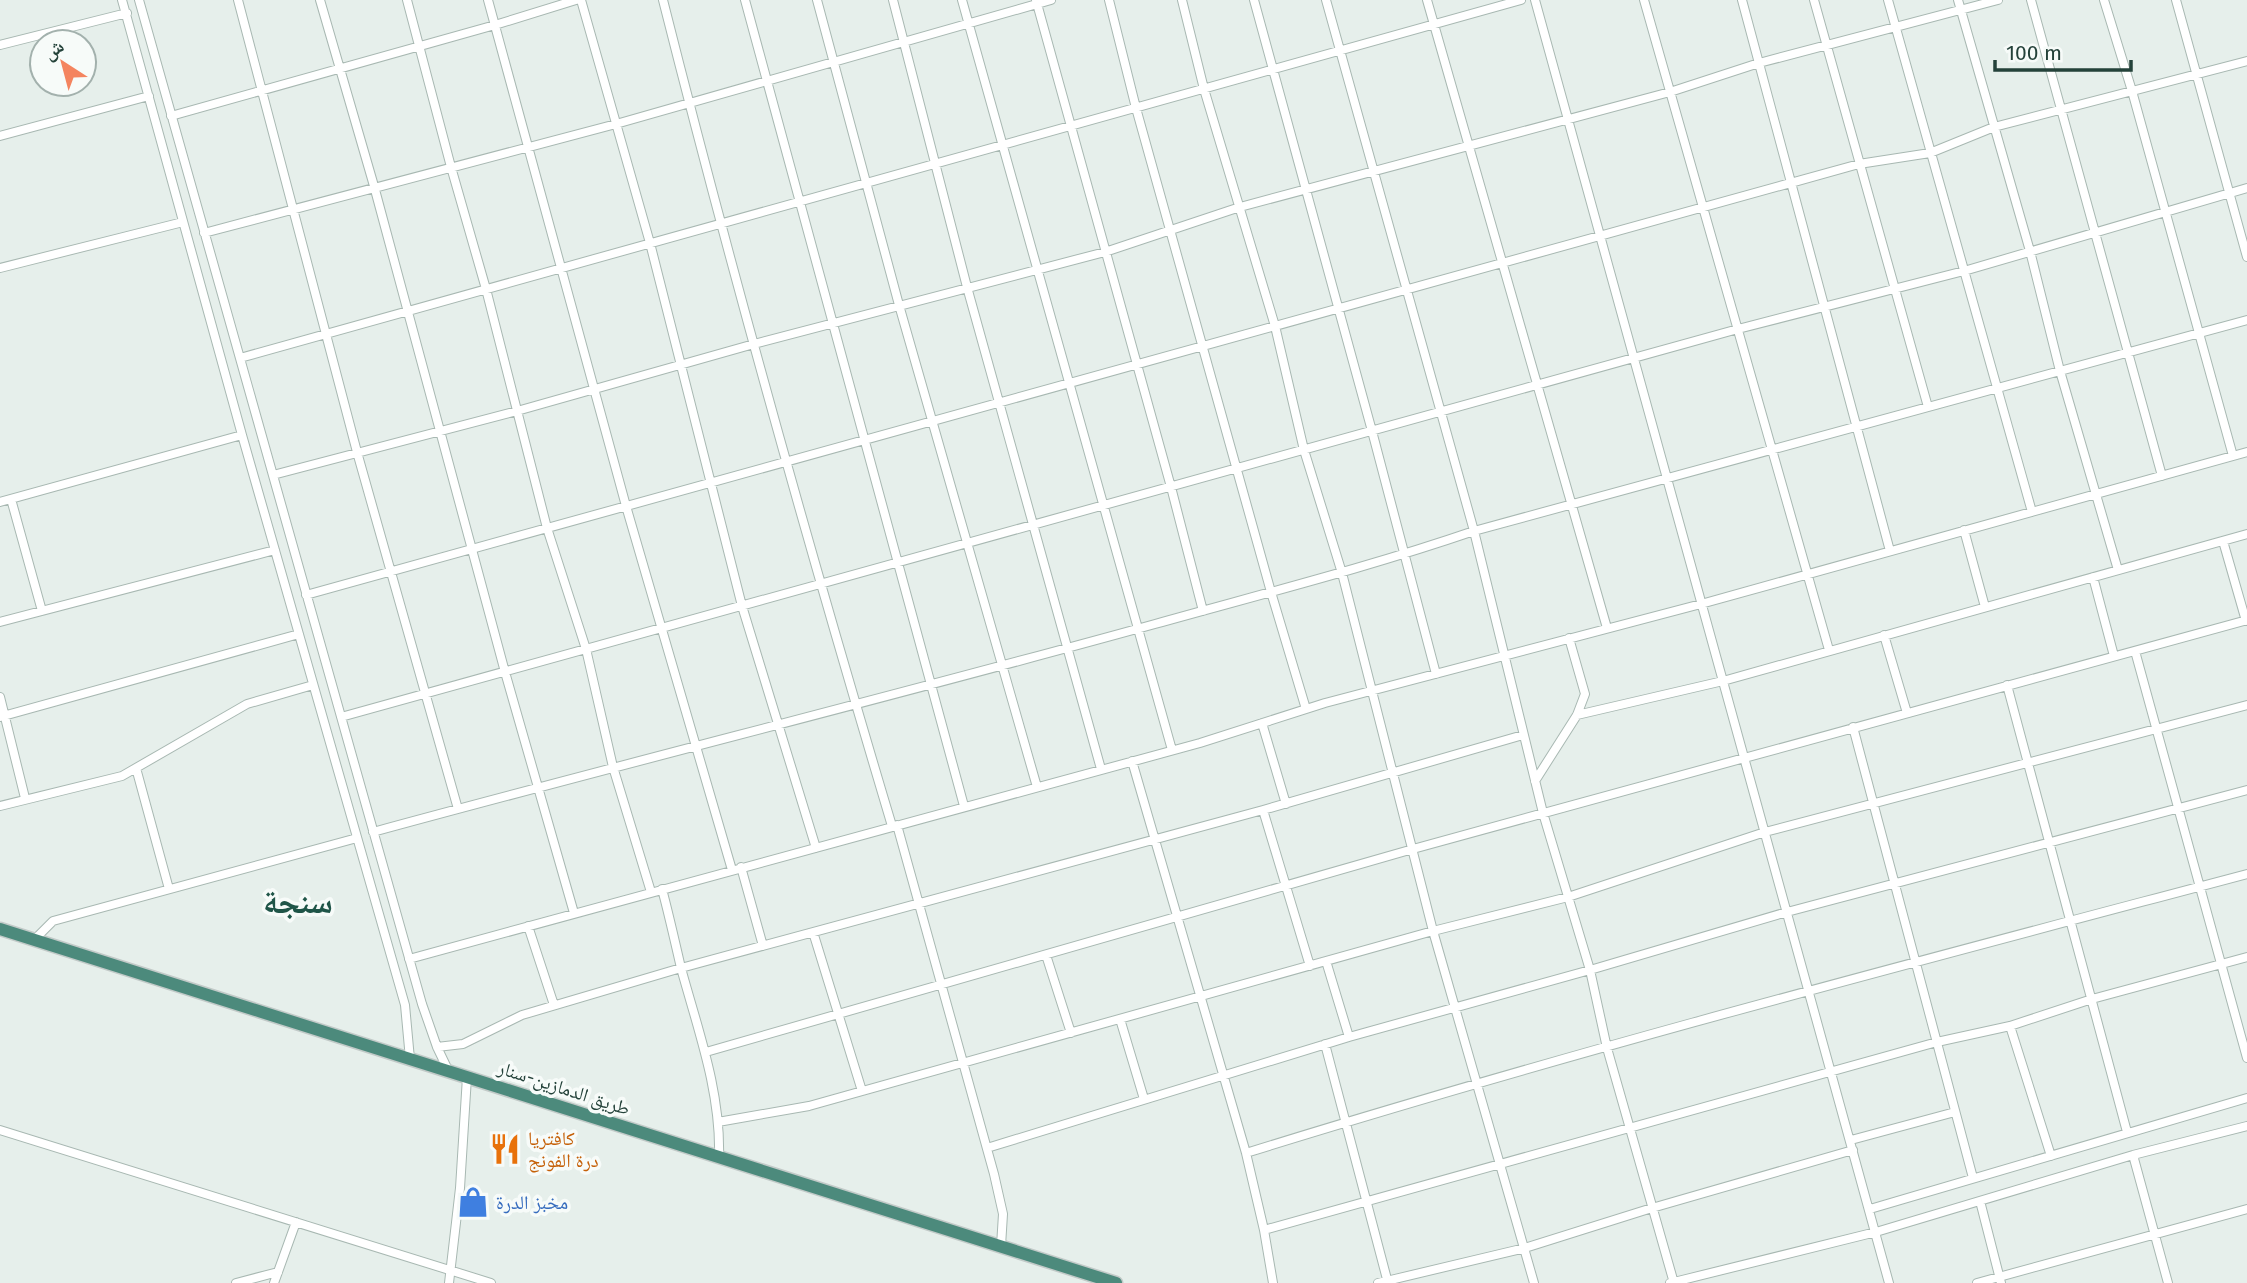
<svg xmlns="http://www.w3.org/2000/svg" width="2247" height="1283" font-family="'Fira Sans','Noto Naskh Arabic',sans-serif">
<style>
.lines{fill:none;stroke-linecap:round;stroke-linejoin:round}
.minor-casing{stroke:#a8b8b2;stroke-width:10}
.trunk-casing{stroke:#c2cac8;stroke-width:15}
.minor{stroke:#fff;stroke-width:8}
.trunk{stroke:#4c8a7c;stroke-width:12}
.labels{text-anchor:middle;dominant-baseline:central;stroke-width:7;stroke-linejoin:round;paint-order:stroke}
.street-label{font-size:19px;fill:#24423a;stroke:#f7fbf9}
.food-label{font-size:19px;fill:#c56008;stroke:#f7fbf9;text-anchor:start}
.shop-label{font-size:19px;fill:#366cbe;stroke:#f7fbf9;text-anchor:start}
.town-label{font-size:33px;font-weight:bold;fill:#1f5548;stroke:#f7fbf9}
</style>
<rect width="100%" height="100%" fill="#e6efeb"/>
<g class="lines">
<defs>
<path id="minor" d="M122,0L242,435L405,1005L410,1059
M139,0L422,1004L437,1047L449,1072
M238,0L357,452L458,809
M320,0L374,186L505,672L574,913
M407,0L451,167L486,289L547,528L586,649L613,767L651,892
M488,0L626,506L732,870
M581,0L650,243L742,606L816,848
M663,0C733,277 810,552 892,826
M745,0L964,806
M817,0L899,305L1037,787
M893,0L967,287L1101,769
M962,0L1172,750
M1036,0L1171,487L1203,611
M1109,0L1136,108L1271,592L1306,709
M1182,0L1204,89L1275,326L1304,450L1342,573L1433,931L1534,1283
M1254,0L1372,431L1436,674
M1326,0L1474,531L1543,813L1590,970L1607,1048L1674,1283
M1427,0L1607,628
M1535,0L1889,1283
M1644,0L1829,650
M1742,0L1890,551
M1814,0L1928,407
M1888,0L2032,512
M1958,0L2030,251L2060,371L2118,570
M2031,0L2162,476
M2104,0L2132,91L2233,456
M2176,0L2247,257
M0,45L127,13
M171,116L495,25L576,0
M0,136L149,96
M204,233L616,124L1051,0
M0,268L183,222
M240,358L1521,0
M273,475L517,411L754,344L1105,252L1240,207L1670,92L1759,63L1998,0
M11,499L42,611
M0,502L242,435
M1964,530L1985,607
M2223,541L2246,621
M2093,577L2114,656
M306,595L1859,164L1930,153L1994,127L2247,61
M0,622L275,550
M1884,635L1907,713
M2135,651L2247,1058
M2007,685L2127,1132
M0,697L25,798
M1577,715L1723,681L2247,534
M0,717L299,634
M341,717L1738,329L1964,271L2247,188
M1262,723L1286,804
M1853,727L1973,1178
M1132,761L1246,1153L1264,1230L1273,1283
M136,768L169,889
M1535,781L1577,715L1585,694L1569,638
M0,806L122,776L247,704L313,685
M1263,810L1310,966
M897,825L994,1174L1003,1214L1001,1246
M373,832C633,761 895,696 1155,624C1262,594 1369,567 1474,531L2247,320
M741,867L763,946
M662,889C669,915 675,942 681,968C698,1030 721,1092 719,1157
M528,926L554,1005
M813,932L862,1091
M34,940L53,921L357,838
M1046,955L1071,1033
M409,959L1200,743L1325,703L1701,604L2247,452
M1326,961L1349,1037
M1120,1019L1144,1099
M2010,1026L2051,1156
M1325,1044L1388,1283
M437,1047L463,1044L522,1015L681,968L1263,810L1523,735
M706,1052L1413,849L2247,620
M718,1122L809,1106L1433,931L1568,897L1765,832L2247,705
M0,1130L491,1283
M1851,1140L1955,1112
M987,1148L1349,1037L1590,970L1787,912L2247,790
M1246,1153C1577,1050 1912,963 2247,874
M2133,1155L2168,1283
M1980,1201L2001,1283
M1870,1209L2247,1098
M1264,1230L1937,1042L2010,1026L2092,999L2247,957
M236,1283L278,1272
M274,1283L296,1222
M449,1283L460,1188L467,1077
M1378,1283L1525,1248L1652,1208L1853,1150
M1670,1283L1876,1232L2133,1155L2247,1126
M1977,1283L2247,1209"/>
<path id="trunk" d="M0,929L1116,1283"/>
</defs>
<use href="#minor" class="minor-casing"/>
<use href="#trunk" class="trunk-casing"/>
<use href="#minor" class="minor"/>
<use href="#trunk" class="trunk"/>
</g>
<defs>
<symbol id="restaurant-bare" viewBox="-9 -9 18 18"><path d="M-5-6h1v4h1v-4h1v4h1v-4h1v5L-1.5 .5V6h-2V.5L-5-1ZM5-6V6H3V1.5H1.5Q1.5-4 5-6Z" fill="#e8710a" stroke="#f7fbf9" stroke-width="2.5" paint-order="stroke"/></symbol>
<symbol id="shop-bare" viewBox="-9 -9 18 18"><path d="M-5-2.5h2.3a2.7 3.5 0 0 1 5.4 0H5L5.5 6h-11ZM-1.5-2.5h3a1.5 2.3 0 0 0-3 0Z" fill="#3f7fe0" stroke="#f7fbf9" stroke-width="2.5" paint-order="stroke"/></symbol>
</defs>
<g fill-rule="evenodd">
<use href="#restaurant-bare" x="483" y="1127" width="44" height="44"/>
<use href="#shop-bare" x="451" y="1180" width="44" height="44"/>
</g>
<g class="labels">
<g class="street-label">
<text transform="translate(564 1088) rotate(18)">طريق الدمازين-سنار</text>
</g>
<g class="food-label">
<text x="528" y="1138">كافتريا<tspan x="528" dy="22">درة الفونج</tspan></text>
</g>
<g class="shop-label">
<text x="496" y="1202">مخبز الدرة</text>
</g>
<g class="town-label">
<text x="298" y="902">سنجة</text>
</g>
</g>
<g transform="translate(63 63) rotate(324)"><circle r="33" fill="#f7fbf9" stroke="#a3b1ad" stroke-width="2"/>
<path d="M0-5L12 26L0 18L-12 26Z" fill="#f4845f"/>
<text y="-10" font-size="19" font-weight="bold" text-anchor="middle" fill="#24423a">ش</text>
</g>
<path d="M1995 60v10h136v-10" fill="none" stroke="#24423a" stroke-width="3.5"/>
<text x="2006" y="60" font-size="21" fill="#24423a" stroke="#f7fbf9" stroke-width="5" paint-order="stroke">100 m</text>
</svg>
